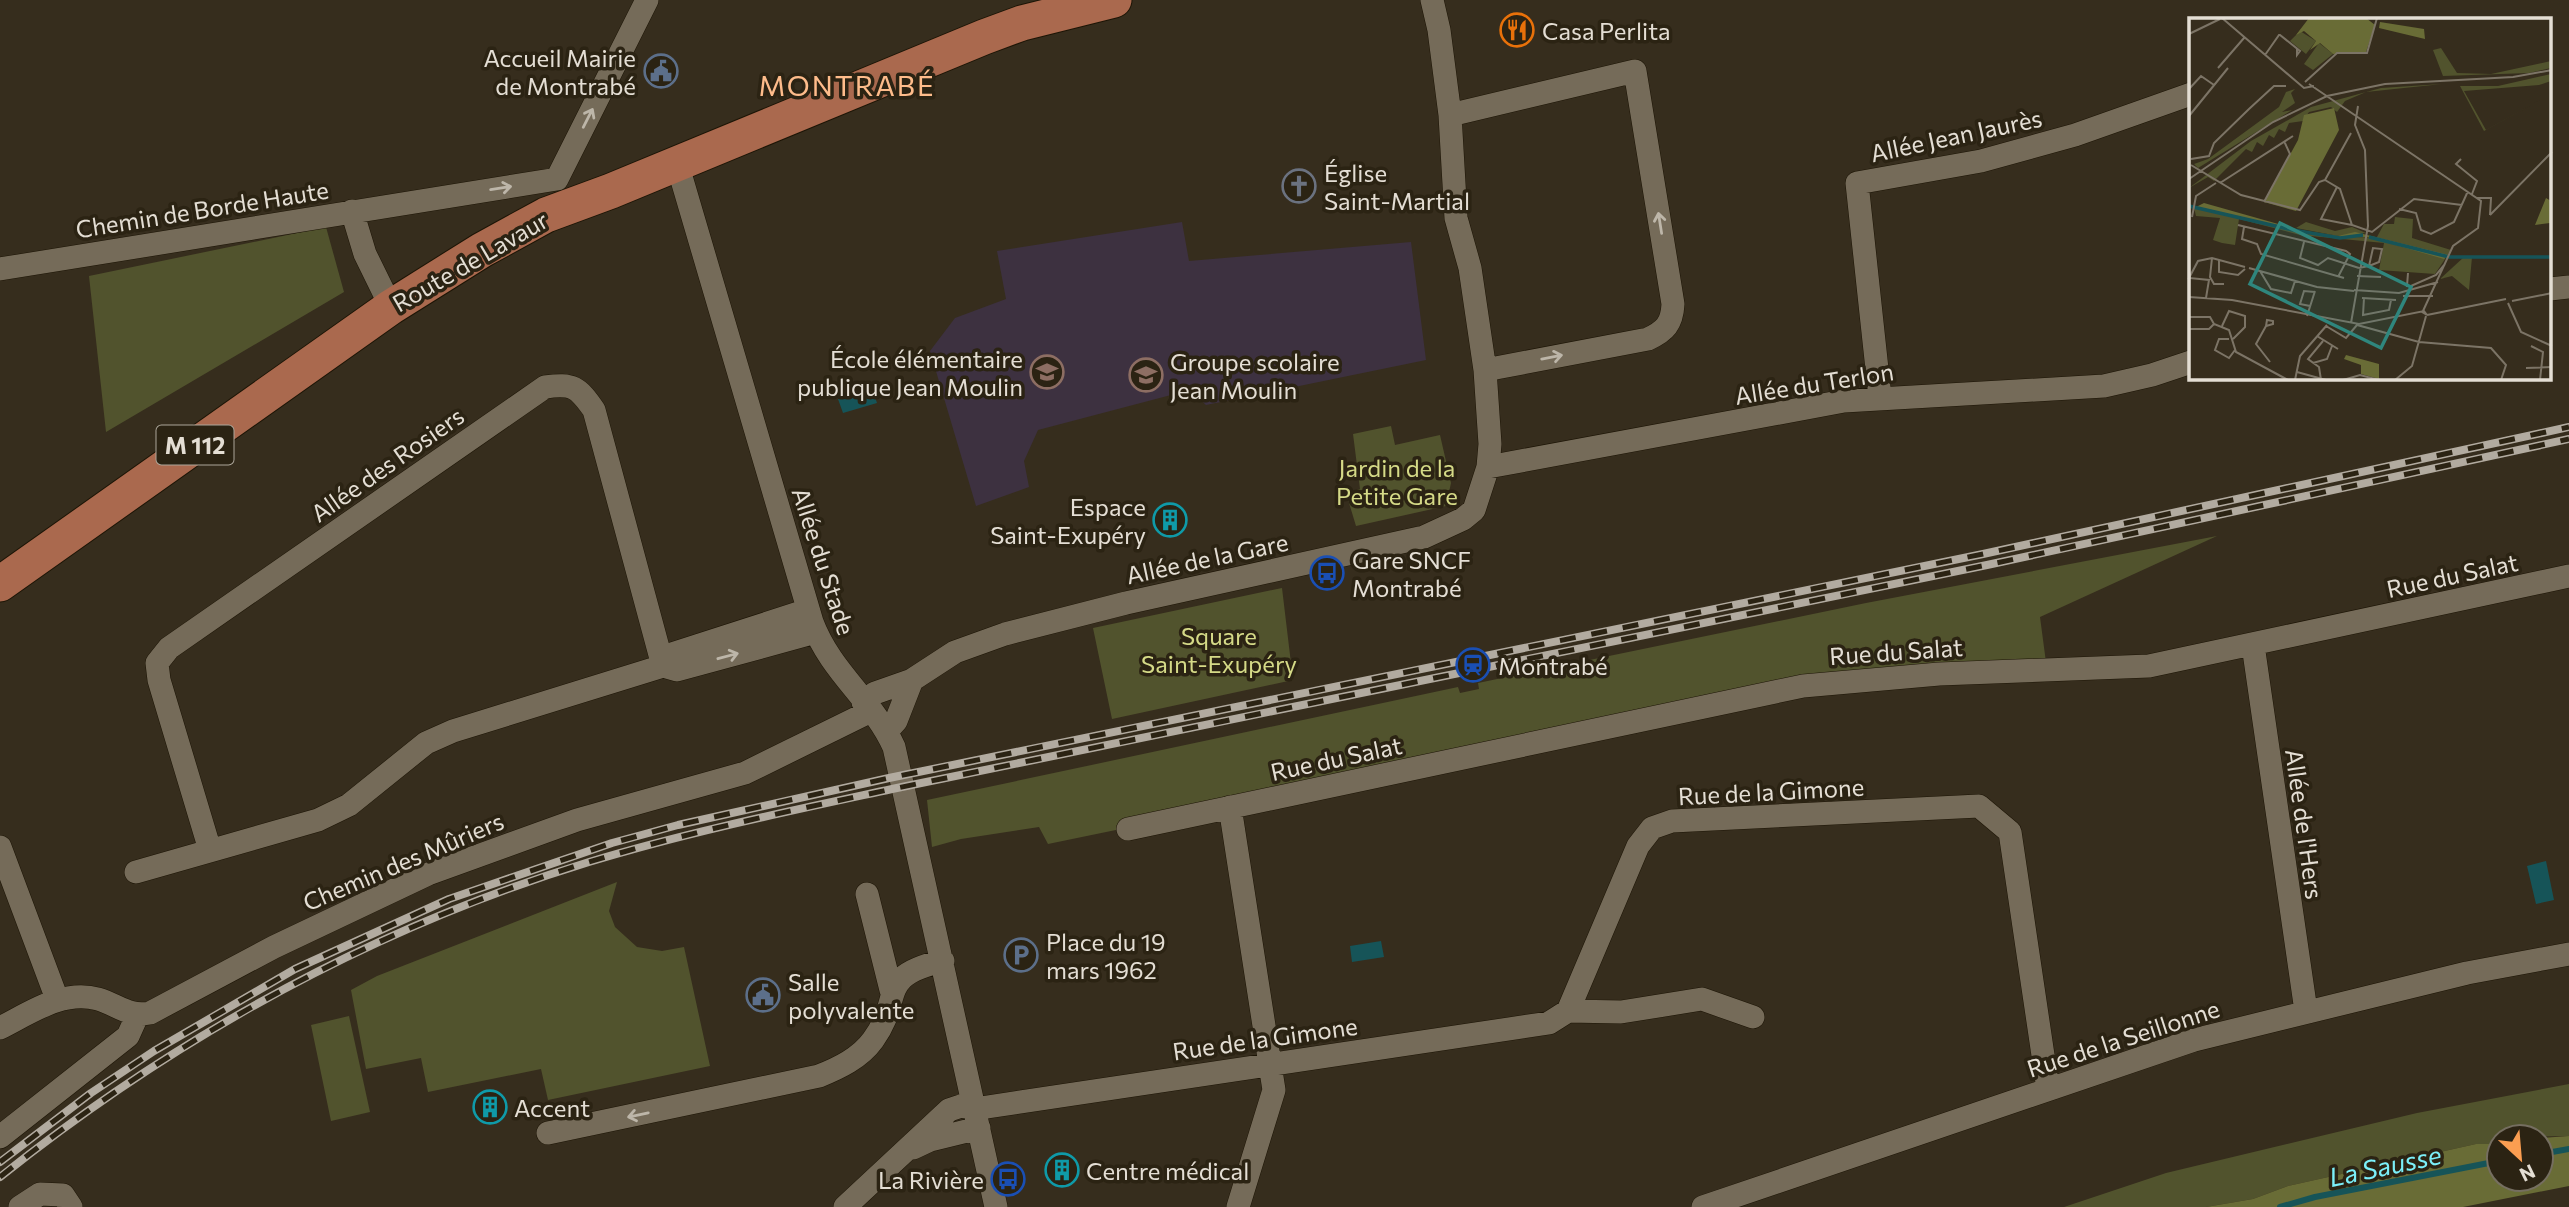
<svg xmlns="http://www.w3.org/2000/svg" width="2569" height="1207" font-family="Commissioner,sans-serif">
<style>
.education{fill:#3d3140}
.green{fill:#51532d}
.forest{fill:#696c36}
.water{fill:#165458}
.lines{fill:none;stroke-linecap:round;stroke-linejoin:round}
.stream{stroke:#165458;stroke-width:6}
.minor-casing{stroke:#1d1506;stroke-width:24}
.primary-casing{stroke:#1d1506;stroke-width:37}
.minor{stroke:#756b59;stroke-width:23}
.primary{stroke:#aa694e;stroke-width:35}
.rail-casing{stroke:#b2aba0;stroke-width:8}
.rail{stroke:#2b2313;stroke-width:5;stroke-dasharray:16;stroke-linecap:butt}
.oneway{stroke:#bdb6a9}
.labels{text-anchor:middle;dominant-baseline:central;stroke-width:7;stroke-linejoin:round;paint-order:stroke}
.shield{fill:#2b2313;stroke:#aca69a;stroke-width:2}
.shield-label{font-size:23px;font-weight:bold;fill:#e4ded4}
.poi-label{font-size:24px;fill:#e4ded4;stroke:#2b2313;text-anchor:start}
.street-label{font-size:24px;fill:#e4ded4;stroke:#2b2313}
.park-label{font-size:24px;fill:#d5da87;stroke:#2b2313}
.water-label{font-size:26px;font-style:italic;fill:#7beff9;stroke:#2b2313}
.quarter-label{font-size:28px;letter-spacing:2px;fill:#febc8b;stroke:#2b2313}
.inset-river{fill:none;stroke:#165458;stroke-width:3.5}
.inset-road{fill:none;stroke:#7c7466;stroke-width:2}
.view{fill:#2f867d;fill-opacity:0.15;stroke:#2f867d;stroke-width:3.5}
.inset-edge{fill:none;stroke:#e4ded4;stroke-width:3.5}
</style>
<rect width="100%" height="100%" fill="#362d1d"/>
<path class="education" d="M1182,222L1189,261L1411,242L1426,360L1206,405L1190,390L1038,430L1024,461L1029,487L976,506L930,351L955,318L1006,299L997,251Z"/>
<path class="green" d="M326,227L344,292L106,432L89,276Z
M1391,426L1395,445L1440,435L1451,483L1446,506L1356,526L1346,493L1360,489L1353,434Z
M2217,536L2040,617L2047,670L1843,680L1048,844L1039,827L961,839L932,847L927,800L1458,687L1460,693L1479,689L1478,683L1866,603Z
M1282,588L1293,680L1112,719L1093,628Z
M617,882L609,911L615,927L637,947L662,951L684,947L710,1066L548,1100L541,1069L428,1092L421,1058L366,1069L351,990L377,976Z
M349,1016L370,1112L331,1121L311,1025Z
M2569,1084V1136L2499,1137V1144H2476L2288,1186L2253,1199L2206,1207H2064L2166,1173L2417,1113Z"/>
<path class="forest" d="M2569,1136V1186L2463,1207H2206L2253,1199L2288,1186L2476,1144H2499V1179H2541V1138Z"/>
<path class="water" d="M872,388L877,403L843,413L838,399Z
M2546,861L2554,900L2536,904L2527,866Z
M1381,941L1384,957L1352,962L1350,946Z"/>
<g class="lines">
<path class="stream" d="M2541,1154L2569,1149
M2280,1207L2315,1197L2499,1161"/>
<defs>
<path id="minor" d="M1450,115L1635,71L1673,304C1672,324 1665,331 1648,339L1485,370
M677,163L812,622C831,673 873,700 894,747L996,1207
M352,211L365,254L391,307
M0,269L557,179L647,0
M2550,289L2569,287
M1880,397L1857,183L1981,161L2075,135L2191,94
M1488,467L1844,401L2104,386L2152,375L2191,362
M2253,645L2306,1011
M663,666L672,654L808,610
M863,702L875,693L912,680L955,652L1005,634L1126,603L1424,537L1463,519L1474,510L1488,467L1490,444L1485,370L1470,268L1456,218L1450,115L1439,30L1432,0
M887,731L896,721L912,680
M1230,807L1274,1090L1238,1207
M1128,829L1803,686L1939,674L2149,666L2569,576
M0,847L57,999
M210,850L159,680L157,663L169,648L545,387C573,383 578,387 594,410L663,666
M136,872L318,820L349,805L426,743L453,731L663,666L677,670L816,632
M867,894L891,990
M1568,1011L1621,1012L1702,999L1753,1017
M0,1028C30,1013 63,989 98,999C118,1005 128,1017 150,1013L274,947L428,874L577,820L745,773L871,711
M974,1109L1549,1023L1568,1011L1638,846L1652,828L1672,821L1979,806L2010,832L2048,1089
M548,1133L819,1076C839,1068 860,1058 873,1040C904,998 875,976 943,961
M0,1137L128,1036L137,1016
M913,1148L930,1140L979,1128
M20,1207L40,1194L63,1195L71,1207
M845,1207L949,1110L973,1102
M1703,1207L2194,1040L2467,973L2569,954"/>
<path id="primary" d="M0,584L391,307L482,250L546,215L611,191L984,37L1022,23L1114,0"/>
</defs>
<use href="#minor" class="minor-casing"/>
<use href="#primary" class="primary-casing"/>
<use href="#minor" class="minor"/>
<use href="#primary" class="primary"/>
<defs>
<path id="rail" d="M0,1162L91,1093L154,1051L295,969L449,899L612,843L678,825L889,778L1983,554L2569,427
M0,1177C176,1037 373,928 589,862C688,832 790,811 892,789L1987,565L2569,439"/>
</defs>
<use href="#rail" class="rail-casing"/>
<use href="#rail" class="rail"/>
</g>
<defs><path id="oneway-shaft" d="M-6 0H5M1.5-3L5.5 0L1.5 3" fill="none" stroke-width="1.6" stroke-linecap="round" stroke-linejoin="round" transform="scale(1.75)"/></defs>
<g class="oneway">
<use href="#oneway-shaft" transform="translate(588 118) rotate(-63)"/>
<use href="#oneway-shaft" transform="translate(501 188) rotate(-9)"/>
<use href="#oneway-shaft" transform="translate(1660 223) rotate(-99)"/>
<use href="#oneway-shaft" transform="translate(1552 357) rotate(-11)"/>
<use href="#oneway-shaft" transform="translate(728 656) rotate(-15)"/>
<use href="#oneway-shaft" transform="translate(638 1115) rotate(168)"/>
</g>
<defs>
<symbol id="restaurant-ring" viewBox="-11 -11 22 22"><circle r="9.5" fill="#2b2313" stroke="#e8710a" stroke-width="1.5"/><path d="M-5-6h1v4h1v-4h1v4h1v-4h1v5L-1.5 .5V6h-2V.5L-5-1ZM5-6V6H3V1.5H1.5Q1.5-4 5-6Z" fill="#e8710a"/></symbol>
<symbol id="civic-ring" viewBox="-11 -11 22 22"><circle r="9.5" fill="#2b2313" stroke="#5c6f8a" stroke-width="1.5"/><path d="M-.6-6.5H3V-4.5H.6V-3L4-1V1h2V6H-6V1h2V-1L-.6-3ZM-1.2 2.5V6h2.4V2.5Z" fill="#5c6f8a"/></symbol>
<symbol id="church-ring" viewBox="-11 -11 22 22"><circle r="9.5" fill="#2b2313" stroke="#6b7280" stroke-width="1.5"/><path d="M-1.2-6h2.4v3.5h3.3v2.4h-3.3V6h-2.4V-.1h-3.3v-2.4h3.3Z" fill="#6b7280"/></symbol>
<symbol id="school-ring" viewBox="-11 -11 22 22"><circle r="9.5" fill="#2b2313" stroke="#8d6e63" stroke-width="1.5"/><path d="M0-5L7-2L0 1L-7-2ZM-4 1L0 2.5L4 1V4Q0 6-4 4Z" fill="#8d6e63"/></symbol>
<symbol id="building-ring" viewBox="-11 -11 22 22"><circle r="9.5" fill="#2b2313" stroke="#0f9aa8" stroke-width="1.5"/><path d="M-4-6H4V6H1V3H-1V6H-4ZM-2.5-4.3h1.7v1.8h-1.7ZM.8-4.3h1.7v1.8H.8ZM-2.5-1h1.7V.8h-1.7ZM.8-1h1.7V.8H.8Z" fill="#0f9aa8"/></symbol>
<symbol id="bus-ring" viewBox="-11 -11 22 22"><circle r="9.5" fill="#2b2313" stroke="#1a4fb4" stroke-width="1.5"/><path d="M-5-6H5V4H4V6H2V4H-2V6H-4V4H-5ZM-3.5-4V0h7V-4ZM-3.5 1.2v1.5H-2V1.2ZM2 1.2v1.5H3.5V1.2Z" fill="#1a4fb4"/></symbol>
<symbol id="station-ring" viewBox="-11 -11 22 22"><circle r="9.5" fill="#2b2313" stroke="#1a4fb4" stroke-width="1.5"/><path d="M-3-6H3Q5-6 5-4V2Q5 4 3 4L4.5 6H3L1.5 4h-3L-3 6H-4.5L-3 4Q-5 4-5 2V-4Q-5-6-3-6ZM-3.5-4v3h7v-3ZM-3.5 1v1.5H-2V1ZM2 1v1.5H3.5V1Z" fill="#1a4fb4"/></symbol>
<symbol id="parking-ring" viewBox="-11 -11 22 22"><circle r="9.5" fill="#2b2313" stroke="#5c6f8a" stroke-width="1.5"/><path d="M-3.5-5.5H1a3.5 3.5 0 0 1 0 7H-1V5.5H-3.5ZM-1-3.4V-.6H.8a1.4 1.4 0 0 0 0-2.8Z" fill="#5c6f8a"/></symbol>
</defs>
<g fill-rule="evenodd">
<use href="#restaurant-ring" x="1498" y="11" width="38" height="38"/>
<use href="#civic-ring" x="642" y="52" width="38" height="38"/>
<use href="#church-ring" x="1280" y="167" width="38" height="38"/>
<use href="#school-ring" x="1028" y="353" width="38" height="38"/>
<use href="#school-ring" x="1127" y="356" width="38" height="38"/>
<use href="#building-ring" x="1151" y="501" width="38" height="38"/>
<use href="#bus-ring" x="1308" y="554" width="38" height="38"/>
<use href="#station-ring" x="1454" y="646" width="38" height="38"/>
<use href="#parking-ring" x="1002" y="936" width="38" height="38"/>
<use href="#civic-ring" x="744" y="976" width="38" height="38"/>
<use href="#building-ring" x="471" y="1088" width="38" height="38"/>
<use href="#building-ring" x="1043" y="1151" width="38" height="38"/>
<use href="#bus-ring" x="989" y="1160" width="38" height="38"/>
</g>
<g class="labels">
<rect class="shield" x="156.5" y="425.5" width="77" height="39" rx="5"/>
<g class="shield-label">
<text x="195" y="445">M 112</text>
</g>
<g class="poi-label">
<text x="1542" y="30">Casa Perlita</text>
<text x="636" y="57" text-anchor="end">Accueil Mairie<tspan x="636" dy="28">de Montrabé</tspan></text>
<text x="1324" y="172">Église<tspan x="1324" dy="28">Saint-Martial</tspan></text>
<text x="1023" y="358" text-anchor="end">École élémentaire<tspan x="1023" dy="28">publique Jean Moulin</tspan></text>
<text x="1170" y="361">Groupe scolaire<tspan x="1170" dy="28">Jean Moulin</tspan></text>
<text x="1146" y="506" text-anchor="end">Espace<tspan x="1146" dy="28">Saint-Exupéry</tspan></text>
<text x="1352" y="559">Gare SNCF<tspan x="1352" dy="28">Montrabé</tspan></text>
<text x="1498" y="665">Montrabé</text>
<text x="1046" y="941">Place du 19<tspan x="1046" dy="28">mars 1962</tspan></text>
<text x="788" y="981">Salle<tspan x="788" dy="28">polyvalente</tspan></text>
<text x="514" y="1107">Accent</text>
<text x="1086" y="1170">Centre médical</text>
<text x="984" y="1179" text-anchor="end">La Rivière</text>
</g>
<g class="street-label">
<text transform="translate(1956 135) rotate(-12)">Allée Jean Jaurès</text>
<text transform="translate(202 209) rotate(-9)">Chemin de Borde Haute</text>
<text transform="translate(470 261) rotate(-30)">Route de Lavaur</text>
<text transform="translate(1814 383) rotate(-9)">Allée du Terlon</text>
<text transform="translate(387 464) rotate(-35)">Allée des Rosiers</text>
<text transform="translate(1207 558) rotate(-12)">Allée de la Gare</text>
<text transform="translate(824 561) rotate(72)">Allée du Stade</text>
<text transform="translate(2452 575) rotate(-12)">Rue du Salat</text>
<text transform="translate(1896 651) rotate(-4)">Rue du Salat</text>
<text transform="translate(1336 758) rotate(-12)">Rue du Salat</text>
<text transform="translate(1771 791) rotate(-3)">Rue de la Gimone</text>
<text transform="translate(2305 824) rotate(82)">Allée de l'Hers</text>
<text transform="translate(403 861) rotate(-23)">Chemin des Mûriers</text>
<text transform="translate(1265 1038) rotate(-8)">Rue de la Gimone</text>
<text transform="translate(2123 1038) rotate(-18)">Rue de la Seillonne</text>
</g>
<g class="park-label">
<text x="1397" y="467">Jardin de la<tspan x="1397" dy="28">Petite Gare</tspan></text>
<text x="1219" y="635">Square<tspan x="1219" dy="28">Saint-Exupéry</tspan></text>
</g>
<g class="water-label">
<text transform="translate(2385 1165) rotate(-12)">La Sausse</text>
</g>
<g class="quarter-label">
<text x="847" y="85">MONTRABÉ</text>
</g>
</g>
<g transform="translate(2189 18)">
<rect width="362" height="362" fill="#362d1d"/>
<path d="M111,13L127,23L117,36L101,23ZM130,25L144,36L124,52L115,46ZM252,30L268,55L302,56L362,43V50L340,55L254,58L244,32ZM362,56V63L350,67L275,73L297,112L362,76L295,113L271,68H309ZM253,66L177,74L156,83L148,94L142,89L120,94L114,103L100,105L96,114L90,111L85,120L80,117L74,128L68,124L63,134L57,131L25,163L19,159L0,170L62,123L122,89L192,70ZM106,71L102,75L106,85L93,94L103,92L9,150L5,146L19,141L90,89L97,74ZM5,190L151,220L188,219L195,206H205L206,199L224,201L223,220L262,232L246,256L190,252L195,225L111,217L50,201L46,227L33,225L24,222L31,200L7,198ZM117,204L146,213L163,209L177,215L149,218L107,210ZM275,239H283L280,272L263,258L251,261Z" fill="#51532d"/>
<path d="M120,0H177L186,7L177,34L144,36L131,25L121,32L127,23L115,13L107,17ZM191,4L235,11L236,21L190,10ZM145,90L150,112L107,193L75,184L109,122L115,97ZM357,180L362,183L361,205L346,207ZM15,185L110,212L149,218L166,214L260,237L255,241L179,219L151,220L109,214L5,190ZM157,337L190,346V361L172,356V347L155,341Z" fill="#696c36"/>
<path class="inset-river" d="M0,188L104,212L151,220L174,217M180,219L260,239H363"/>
<path class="inset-road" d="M33,0L115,70L125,68M0,16L31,1M76,37L90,17H91L111,33L108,37V31M29,50L55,20M116,64L148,35H178L188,0M120,66L292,183L289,210L264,228L234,293M0,71L12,58L25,67M0,98L39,50M2,141L20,138L25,125L60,91L85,68H97M272,141L267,146L288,163L283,176M2,147L52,177L111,192L130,164L136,162L162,115M0,161L84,104L138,78L196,66L324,59L363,52M136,162L151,171L163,207L183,214L225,181L273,187M31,165L104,118M148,169L132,201L163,207M288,180H302L301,197M75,184L101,136L95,123M210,191L227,195L232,212L242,216L265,204L279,173M301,197L363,134M3,199L7,178L27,165M49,207L157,233L161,236L149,259M55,209L53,221L68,226L72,236L155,260M115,224L111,240L129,247L139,240L170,250M23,240L21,259L25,266H35M30,242V254L49,257L56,251M60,250L128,269L165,273M170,250L180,248L184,230L193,231L190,244L180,248M71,253L82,271L102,275L106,263M219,255L218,268H222L247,257L256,246M168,258L192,259M165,272L210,275L249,264M214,278H244M0,279L43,282L170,306L235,293L238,297L233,294M17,280L20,262L0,260L9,243L23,240L56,249M173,280L207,282M175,280L174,297L200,292L202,282M323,283L363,275M319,285L332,314L363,328M121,288L111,286L115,273L126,274M238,297L317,281M118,298L126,273M0,299H21L25,306L40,312L47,334L99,362M78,302L84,303V306L77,308ZM162,305L179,208L176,132L166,107L169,88M33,308L40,293L56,298V309L44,321M77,308L67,326L81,344M137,308L157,320L168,307L230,324L302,330L317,347L312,362M0,311H20L25,306M128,318L149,331M40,321H30L26,332L40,340L46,332M342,328L354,334L351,362M124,345L138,341L143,328M337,350L363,349M108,354L137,362M106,362L111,338L138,307M132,362L130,349L119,341L134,323M154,362L171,357L190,362M206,362L223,348L237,298"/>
<path class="view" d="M91,205L222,269L192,330L61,266Z"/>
<rect width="362" height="362" class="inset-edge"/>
</g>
<g transform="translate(2520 1158) rotate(154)"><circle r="33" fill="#2b2313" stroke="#756e60" stroke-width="2"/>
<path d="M0-5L12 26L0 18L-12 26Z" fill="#fb9e51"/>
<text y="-10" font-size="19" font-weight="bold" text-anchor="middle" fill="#e4ded4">N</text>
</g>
</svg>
